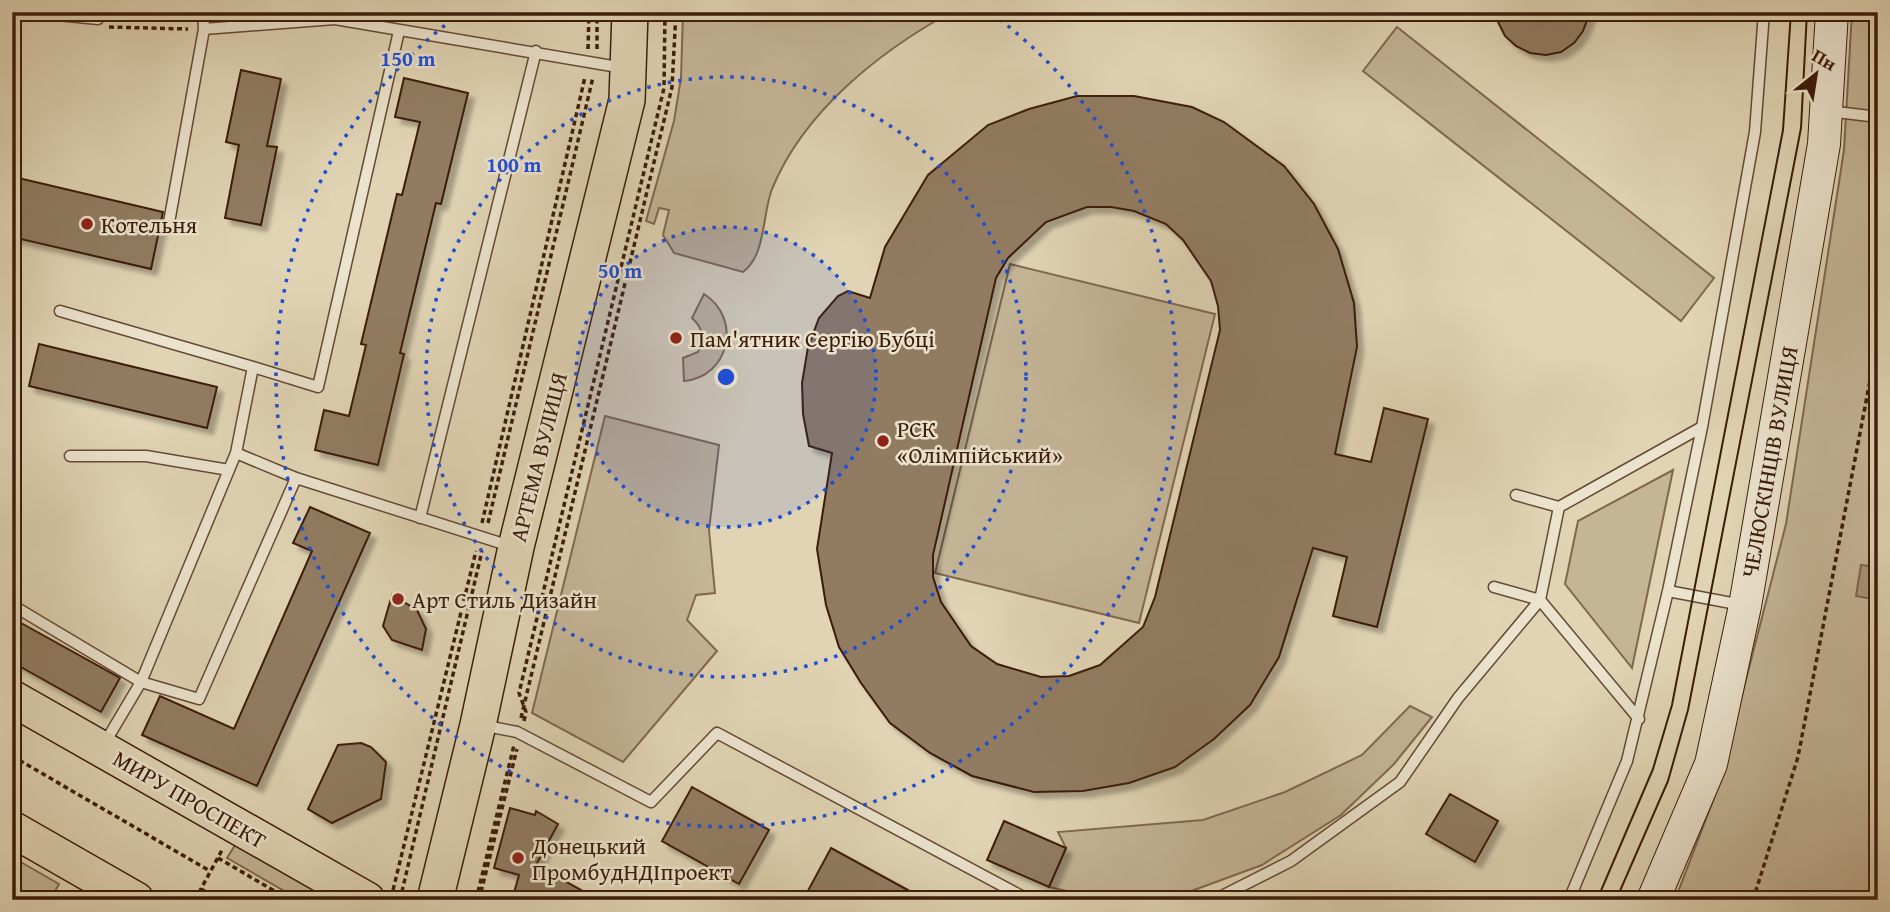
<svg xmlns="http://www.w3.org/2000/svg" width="1890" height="912" font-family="'Gentium Book Plus',serif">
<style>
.green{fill:#c4b597;stroke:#806850;stroke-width:2}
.water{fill:#a8957a;stroke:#7d654d;stroke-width:2}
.building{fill:#917c62;stroke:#3c1c09;stroke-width:2;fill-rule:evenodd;filter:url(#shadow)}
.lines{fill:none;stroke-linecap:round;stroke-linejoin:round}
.service-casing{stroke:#654a34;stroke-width:13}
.secondary-casing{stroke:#3c1c09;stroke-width:34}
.primary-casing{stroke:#3c1c09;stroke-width:38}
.path{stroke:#3c1c09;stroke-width:3.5;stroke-dasharray:5 3.5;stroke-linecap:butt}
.service{stroke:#ebe3ce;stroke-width:10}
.secondary{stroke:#ebe3ce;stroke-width:32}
.primary{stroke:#e0d4b4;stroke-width:35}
.tram{stroke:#3c1c09;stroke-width:2}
.ring{fill:none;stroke:#1d4ed8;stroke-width:3.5;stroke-dasharray:3.5 7}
.poi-dot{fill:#8f2418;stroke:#ebe3ce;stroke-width:2.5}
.labels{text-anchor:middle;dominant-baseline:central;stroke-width:5;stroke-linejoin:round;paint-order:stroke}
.poi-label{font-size:23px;fill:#3c1c09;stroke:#ebe3ce;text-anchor:start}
.street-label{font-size:23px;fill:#3c1c09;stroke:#ebe3ce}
.centre{fill:#1d4ed8;stroke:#ebe3ce;stroke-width:3.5}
.ring-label{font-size:21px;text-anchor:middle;font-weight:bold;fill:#1d4ed8;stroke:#ebe3ce;stroke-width:5;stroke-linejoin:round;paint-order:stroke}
</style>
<defs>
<filter id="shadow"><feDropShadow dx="6" dy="6" stdDeviation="2" flood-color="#0004"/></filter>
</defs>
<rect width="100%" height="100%" fill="#e0d4b4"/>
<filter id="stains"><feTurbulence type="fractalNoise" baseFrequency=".00286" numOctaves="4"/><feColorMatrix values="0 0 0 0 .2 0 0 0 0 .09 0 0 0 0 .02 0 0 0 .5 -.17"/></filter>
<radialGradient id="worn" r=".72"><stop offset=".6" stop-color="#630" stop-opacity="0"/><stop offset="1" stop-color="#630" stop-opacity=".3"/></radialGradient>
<path class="green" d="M683,12H951C879,52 804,111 772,189C762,215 766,255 743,272L674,253L663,235L669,210L659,208L654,224L646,221L674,121L681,78Z
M1852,12H1878V900H1675L1719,785L1786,524L1844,150Z
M1397,27L1714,278L1681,321L1363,71Z
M1010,264L1215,314L1139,623L935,573Z
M704,294C743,319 729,377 684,381L683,358L698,352C705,338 703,328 692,318Z
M605,416L719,445L709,530L715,593L696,595L687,620L717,651L623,762L532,713Z
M1673,470L1632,668L1565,584L1578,521Z
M1410,706L1432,717L1394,764L1341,815L1262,865L1167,900H1092L1091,896L1049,887L1066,848L1058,832L1203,820L1285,792L1362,755Z
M237,842L338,900H300L227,858Z
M12,857L59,884L50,900H12Z"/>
<path class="water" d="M1861,565L1878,567V600L1856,596Z"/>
<path class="building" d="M1493,12H1590L1583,31L1574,43L1561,52L1546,55L1530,53L1516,46L1505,36Z
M241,70L281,79L267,146L277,147L261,225L225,218L239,145L226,142Z
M404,78L468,93L441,204L436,203L400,353L404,354L378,465L315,450L324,410L349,416L366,345L361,344L397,194L402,195L420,122L395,117Z
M1077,96H1134L1192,107L1224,122L1284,166L1314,204L1338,249L1354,303L1357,347L1335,454L1371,462L1384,408L1428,419L1377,627L1333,616L1347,557L1313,548L1279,657L1250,705L1214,739L1175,767L1129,783L1083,791L1034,792L972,776L930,753L890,723L861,683L839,647L826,605L817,549L832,453L809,446L803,414L802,383L808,347L819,318L838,296L848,291L870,298L885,247L928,175L988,125L1029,109ZM1087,207H1111L1134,211L1166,224L1183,240L1211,281L1218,306L1220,330L1155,597L1143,627L1100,665L1069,676L1041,677L997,664L971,646L941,602L933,577V555L996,278L1008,258L1046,222Z
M14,177L163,212L151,269L12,237Z
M39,344L217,387L207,428L29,386Z
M310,507L370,533L257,786L142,735L160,696L234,729L312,551L293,543Z
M392,595L417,610L426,629L422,650L392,640L383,626Z
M12,618L120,678L101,712L12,662Z
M361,743L371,747L386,762L381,799L332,823L308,809L338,745Z
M692,787L769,830L739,884L662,841Z
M1450,794L1498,821L1475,862L1426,834Z
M510,808L535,815L536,811L558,824L536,865L599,900H512L519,875L494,868Z
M1004,821L1066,848L1049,887L987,860Z
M831,848L926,900H803Z"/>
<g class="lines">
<defs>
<path id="service" d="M58,12V15L98,19
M203,12L204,29L335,19L624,68
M1828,111L1878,117
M168,228L204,29
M60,311L253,367L236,453L296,478L513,547
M253,367L318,387L399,31
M70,456H146L229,470
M1516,495L1559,507
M420,518L536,51
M1668,591L1742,605
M12,605L141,682L199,699L296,478
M1639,719L1540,600L1559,507L1702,427
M481,725L517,732L651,802L717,733L1029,900
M103,746L141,682L236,453
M1214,900L1291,861L1400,782L1458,698L1540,600L1494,587
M1569,900L1627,761L1668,591L1702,427L1755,132L1764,12"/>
<path id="secondary" d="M1653,900L1711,764L1745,606L1824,144L1832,12"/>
<path id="primary" d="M12,698L367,900
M12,829L136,900
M435,900L478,725L516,547L627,100L630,12"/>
</defs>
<use href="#service" class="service-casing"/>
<use href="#secondary" class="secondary-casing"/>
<use href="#primary" class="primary-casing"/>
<path class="path" d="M676,18L978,12
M109,27L188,29
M588,49L589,12
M597,49V12
M482,523L585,77
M488,523L593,77
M521,718L672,87L676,12
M524,721L526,712L519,693L664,88L665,12
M12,756L210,871
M218,858L290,900
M201,889L219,900
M393,890L476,551
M195,900L222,850
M400,900L482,551
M476,900L514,745
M479,900L517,749
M1753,900L1798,757L1878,339"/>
<use href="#service" class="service"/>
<use href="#secondary" class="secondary"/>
<use href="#primary" class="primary"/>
<path class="tram" d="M1597,900L1653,769L1672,705L1783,130L1791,12
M1616,900L1668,781L1688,710L1801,128L1807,12"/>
</g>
<circle cx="726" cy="377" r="150" fill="#1d4ed8" fill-opacity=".12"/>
<g class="ring">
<circle cx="726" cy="377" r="150"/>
<circle cx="726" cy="377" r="300"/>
<path d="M991 13A450 450 0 1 1 461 13"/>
</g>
<g class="poi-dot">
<circle cx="87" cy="224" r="7"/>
<circle cx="676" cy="338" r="7"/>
<circle cx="883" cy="441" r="7"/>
<circle cx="398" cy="599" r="7"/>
<circle cx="518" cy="858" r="7"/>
</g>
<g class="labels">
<g class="poi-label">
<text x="101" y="224">Котельня</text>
<text x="690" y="338">Пам'ятник Сергію Бубці</text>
<text x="897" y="428">РСК<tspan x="897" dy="26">«Олімпійський»</tspan></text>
<text x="412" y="599">Арт Стиль Дизайн</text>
<text x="532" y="845">Донецький<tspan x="532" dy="26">ПромбудНДІпроект</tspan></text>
</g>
<g class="street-label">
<text transform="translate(538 457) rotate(-76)">АРТЕМА ВУЛИЦЯ</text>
<text transform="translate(1769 462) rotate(-80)">ЧЕЛЮСКІНЦІВ ВУЛИЦЯ</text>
<text transform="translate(190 799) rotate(30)">МИРУ ПРОСПЕКТ</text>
</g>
</g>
<circle cx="726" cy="377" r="10" class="centre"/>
<g class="ring-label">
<text x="408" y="66">150 m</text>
<text x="514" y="172">100 m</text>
<text x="620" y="278">50 m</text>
</g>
<rect width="1890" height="912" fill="none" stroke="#e0d4b4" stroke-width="42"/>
<rect x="14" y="14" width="1862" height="884" fill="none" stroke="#3c1c09" stroke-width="3.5"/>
<rect x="21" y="21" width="1848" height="870" fill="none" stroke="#3c1c09" stroke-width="2"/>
<g transform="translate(1816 74) rotate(30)" stroke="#ebe3ce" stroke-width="5" paint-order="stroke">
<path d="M0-5L12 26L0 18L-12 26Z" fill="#3c1c09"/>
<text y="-10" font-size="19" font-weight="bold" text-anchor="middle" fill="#3c1c09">Пн</text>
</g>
<rect width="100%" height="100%" filter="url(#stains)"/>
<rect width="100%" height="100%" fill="url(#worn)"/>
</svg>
